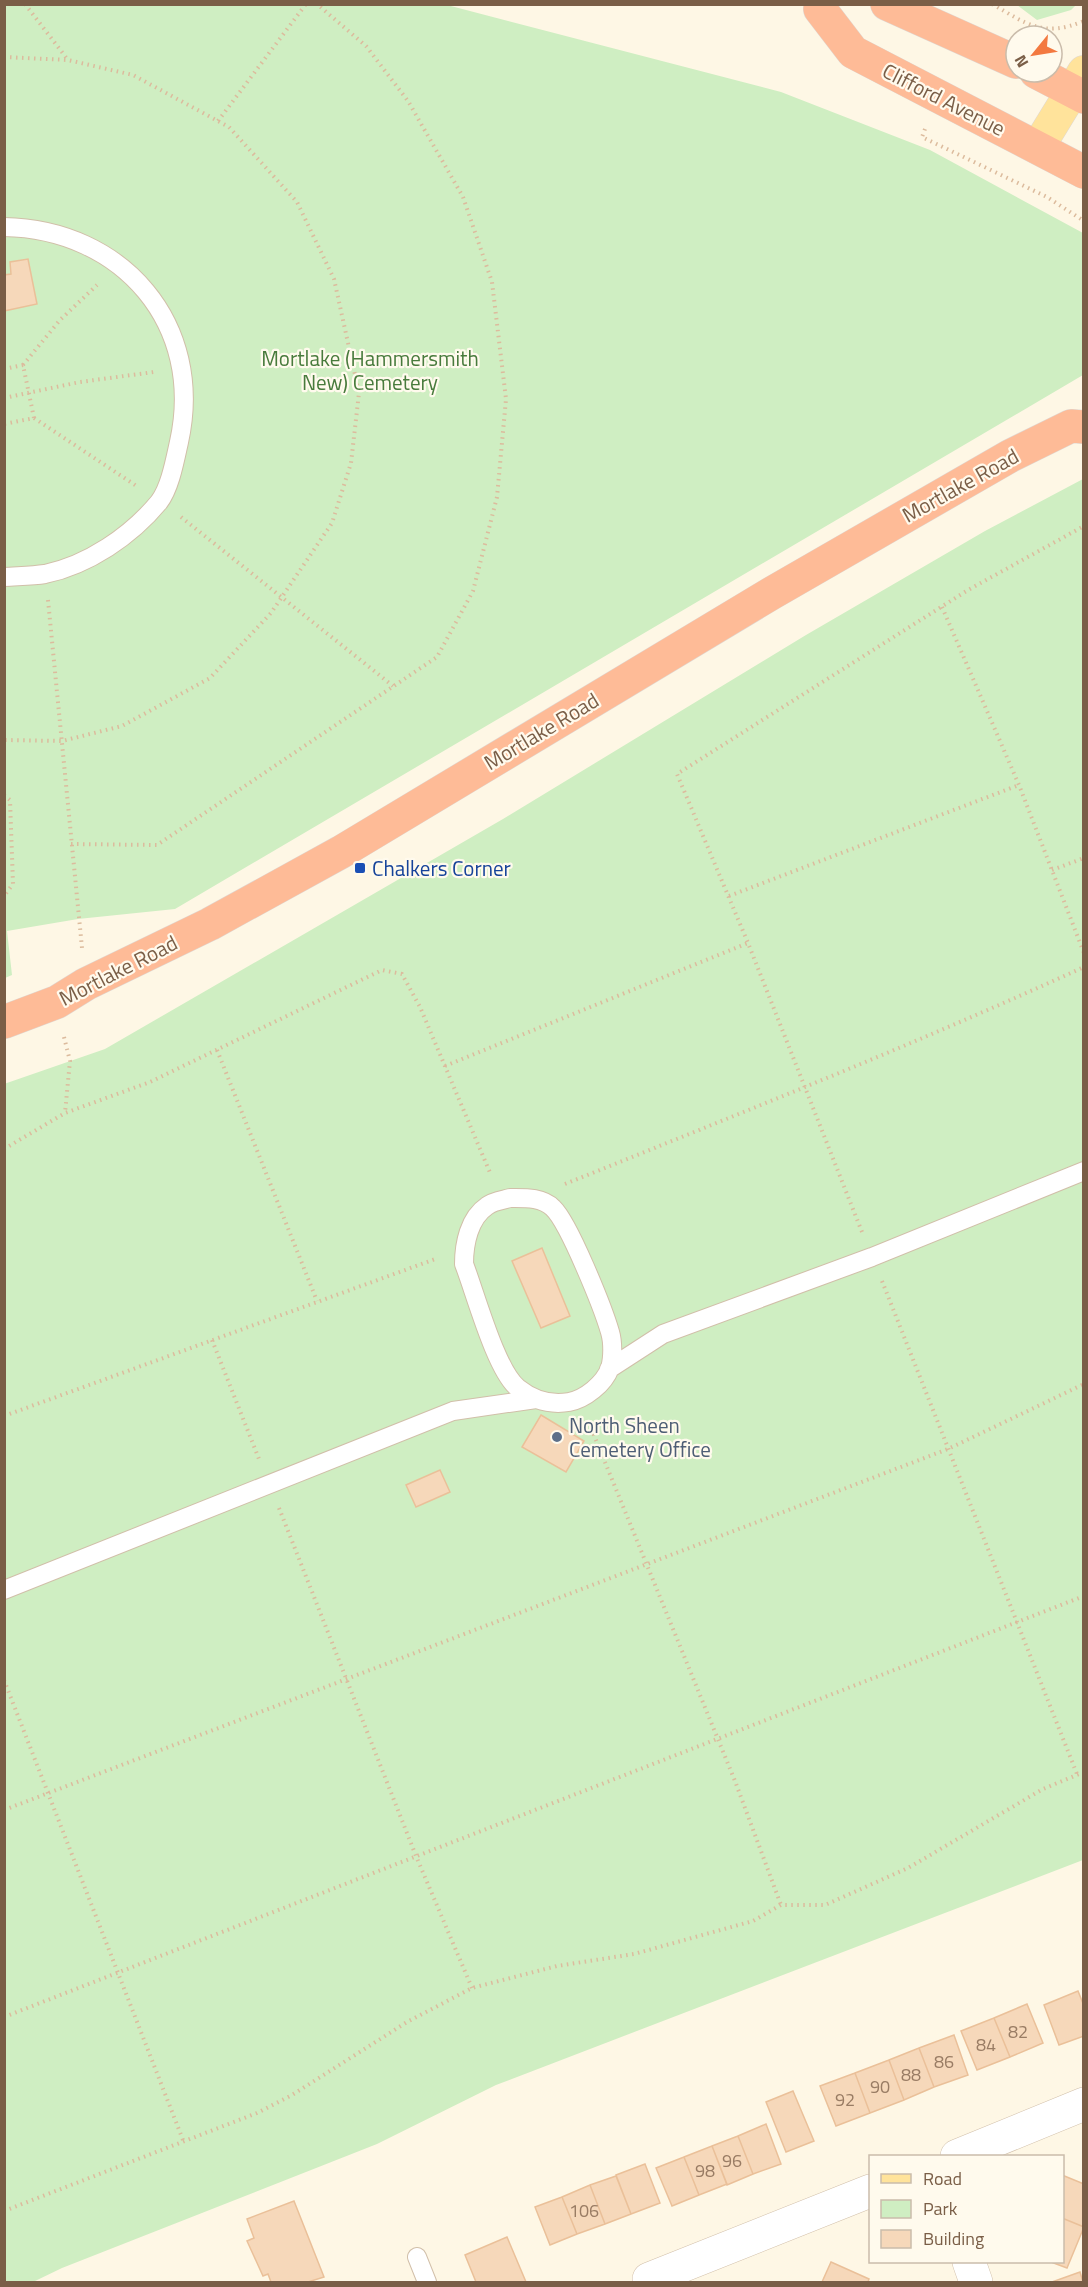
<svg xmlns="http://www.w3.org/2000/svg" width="1088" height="2287" font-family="'Titillium Web',sans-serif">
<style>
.green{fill:#cfeec2}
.building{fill:#f6d8ba;stroke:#eac099;stroke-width:1.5}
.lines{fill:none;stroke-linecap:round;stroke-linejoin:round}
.lane-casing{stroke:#d1bfa9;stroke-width:20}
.street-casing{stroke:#d1bfa9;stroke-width:34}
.primary-casing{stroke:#dfd8d3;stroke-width:34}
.highway-casing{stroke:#dfd8d3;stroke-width:34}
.path{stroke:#dcbb9d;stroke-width:4;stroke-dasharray:1.5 4.5;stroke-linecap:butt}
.lane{stroke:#fff;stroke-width:18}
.street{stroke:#fff;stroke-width:33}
.primary{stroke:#ffe39b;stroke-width:33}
.highway{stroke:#febb97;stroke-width:33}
.transit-dot{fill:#1a4fb4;stroke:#fffaed;stroke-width:2}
.service-dot{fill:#5c6f8a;stroke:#fffaed;stroke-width:2}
.labels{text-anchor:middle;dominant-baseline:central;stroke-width:4.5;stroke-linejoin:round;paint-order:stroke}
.number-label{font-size:18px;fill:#997c64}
.street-label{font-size:21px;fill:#7a5e47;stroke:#fffaed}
.park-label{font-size:21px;fill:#487b3c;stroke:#fffaed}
.transit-label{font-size:21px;fill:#164399;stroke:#fffaed;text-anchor:start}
.service-label{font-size:21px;fill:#4e5e75;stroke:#fffaed;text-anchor:start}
</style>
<rect width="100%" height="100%" fill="#fef7e5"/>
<path class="green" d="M5,5H447L781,92L930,150L1083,233V375L175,909L78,919L7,931L12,975L5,978Z
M1017,5H1076L1071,10L1037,20Z
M1083,479V1860L496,2085L377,2144L62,2268L33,2282H5L4,1084L105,1049L503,819L806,635L985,531Z"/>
<path class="building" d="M28,259L37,304L4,311V275L11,274L10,262Z
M542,1248L570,1316L541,1328L512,1261Z
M541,1415L584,1441L566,1472L522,1447Z
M440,1470L450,1492L416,1507L406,1485Z
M1078,1991L1084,2006V2036L1059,2045L1044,2005Z
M1027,2004L1043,2043L1010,2057L994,2018Z
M994,2018L1010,2057L977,2070L961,2031Z
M954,2035L968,2075L934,2087L919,2048Z
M919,2048L934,2087L904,2100L889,2060Z
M889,2060L904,2100L870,2113L855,2073Z
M855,2073L870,2113L836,2126L820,2086Z
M793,2091L814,2141L786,2152L766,2102Z
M766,2124L781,2164L753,2174L738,2136Z
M738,2136L753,2174L727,2185L712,2146Z
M712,2146L727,2184L699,2195L684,2157Z
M684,2157L699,2195L672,2206L656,2168Z
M645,2164L660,2203L631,2214L616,2175Z
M1062,2175L1084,2184V2227L1062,2218Z
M616,2176L631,2214L605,2224L590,2185Z
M590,2185L605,2224L577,2234L562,2197Z
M562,2197L577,2234L550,2245L535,2207Z
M294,2201L324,2277L308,2282H271L268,2274L263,2276L247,2241L254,2238L247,2219Z
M1062,2218L1084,2227L1067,2268L1051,2262H1062Z
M507,2237L526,2282H476L465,2255Z
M831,2262L869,2279L868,2282H822Z
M1080,2272L1083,2282H1052Z"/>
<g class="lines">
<defs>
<path id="lane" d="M4,227C123,229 205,325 179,442C175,460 170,488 159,502C131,536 88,565 45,574C32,576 18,576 4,577
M510,1198C525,1198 542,1197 553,1208C569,1223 603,1308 610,1332C613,1342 613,1358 610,1368C604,1384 585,1399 569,1402C551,1405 533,1400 518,1388C496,1371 475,1292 464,1264C464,1244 469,1218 487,1206C493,1201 503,1200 510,1198Z
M609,1369L663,1334L872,1257L1084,1171
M4,1590L453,1411L536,1399
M417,2257L427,2282"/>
<path id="street" d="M957,2156L1084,2104
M969,2262L976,2282
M649,2279L870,2191"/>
<path id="primary" d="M1038,147L1084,72"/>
<path id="highway" d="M887,4L1016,62
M820,9L853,52L1084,172
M1036,72L1084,97
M4,1022L57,1002L86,984L210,924L341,852L772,593L1010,456L1071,426L1084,427"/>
</defs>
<use href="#lane" class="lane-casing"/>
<use href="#street" class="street-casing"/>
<use href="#primary" class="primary-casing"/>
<use href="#highway" class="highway-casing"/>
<path class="path" d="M25,4L68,60
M992,4C1027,24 1043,38 1084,21
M4,57L68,60L133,75L229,127L297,202L334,279L359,393L351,463L332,523L271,613L210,678L122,726L62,741L4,740
M218,121L306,4
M925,129L922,137L1047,197L1084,221
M23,365L60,320L97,285
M4,369L23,365L34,418L4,424
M4,398L80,382L154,372
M34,418L138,487
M181,517L393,686
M48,600L82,948
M942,607L1019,785L1084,953
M4,795L10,800L13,884L4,896
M71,844L157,845L437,657L473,591L497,497L506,399L492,282L463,197L408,101L366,46L317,4
M1052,870L1084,858
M729,896L1019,785
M64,1037L70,1061L65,1113
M217,1050L317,1301
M445,1066L748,943
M4,1149L65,1113L150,1082L382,970L402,974L420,1007L491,1175
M565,1184C739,1114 913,1045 1084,967
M862,1232L748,943L677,774L968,590L1084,526
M882,1281L1077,1774
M212,1340L259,1459
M4,1416L438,1258
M589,1423L735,1781L781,1905
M279,1508L416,1856L472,1988
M4,1680L183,2140
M4,1810L948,1449L1084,1384
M4,2017L1084,1596
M4,2211L257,2113L292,2095L407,2022L472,1988L557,1966L634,1954L753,1921L781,1905H825L908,1868L1043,1789L1084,1772"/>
<use href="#lane" class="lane"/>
<use href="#street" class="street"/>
<use href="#primary" class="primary"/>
<use href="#highway" class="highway"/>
</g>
<rect class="transit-dot" x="354" y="862" width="12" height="12" rx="3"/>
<circle class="service-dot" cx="557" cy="1437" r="6"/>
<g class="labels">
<g class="number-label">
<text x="1018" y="2031">82</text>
<text x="986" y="2044">84</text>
<text x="944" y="2061">86</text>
<text x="911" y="2074">88</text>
<text x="880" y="2086">90</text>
<text x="845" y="2099">92</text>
<text x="732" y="2160">96</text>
<text x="705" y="2170">98</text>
<text x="584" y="2210">106</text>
</g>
<g class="street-label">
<text transform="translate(944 99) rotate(27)">Clifford Avenue</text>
<text transform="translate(960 485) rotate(-29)">Mortlake Road</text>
<text transform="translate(541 731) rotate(-31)">Mortlake Road</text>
<text transform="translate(118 970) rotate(-27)">Mortlake Road</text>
</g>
<g class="park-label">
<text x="370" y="358">Mortlake (Hammersmith<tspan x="370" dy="24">New) Cemetery</tspan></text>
</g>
<g class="transit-label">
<text x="372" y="868">Chalkers Corner</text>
</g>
<g class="service-label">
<text x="569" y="1425">North Sheen<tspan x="569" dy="24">Cemetery Office</tspan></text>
</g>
</g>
<rect width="1088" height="2287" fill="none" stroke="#7a5e47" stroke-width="12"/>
<rect x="869" y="2155" width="195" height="108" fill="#fffaed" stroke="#cabcab" stroke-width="1.5"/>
<rect x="881" y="2174" width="30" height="9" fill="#ffe39b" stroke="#cabcab" stroke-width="1.5"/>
<text x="923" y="2185" font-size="18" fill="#7a5e47">Road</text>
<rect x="881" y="2200" width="30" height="18" fill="#cfeec2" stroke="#cabcab" stroke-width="1.5"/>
<text x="923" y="2215" font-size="18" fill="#7a5e47">Park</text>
<rect x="881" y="2230" width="30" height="18" fill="#f6d8ba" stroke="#cabcab" stroke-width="1.5"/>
<text x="923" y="2245" font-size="18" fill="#7a5e47">Building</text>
<g transform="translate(1034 54) rotate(240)"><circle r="28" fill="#fffaed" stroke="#cabcab" stroke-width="1.5"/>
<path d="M0-4.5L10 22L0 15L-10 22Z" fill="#f37940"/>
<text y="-9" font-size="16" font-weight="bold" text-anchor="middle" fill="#7a5e47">N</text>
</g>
</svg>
